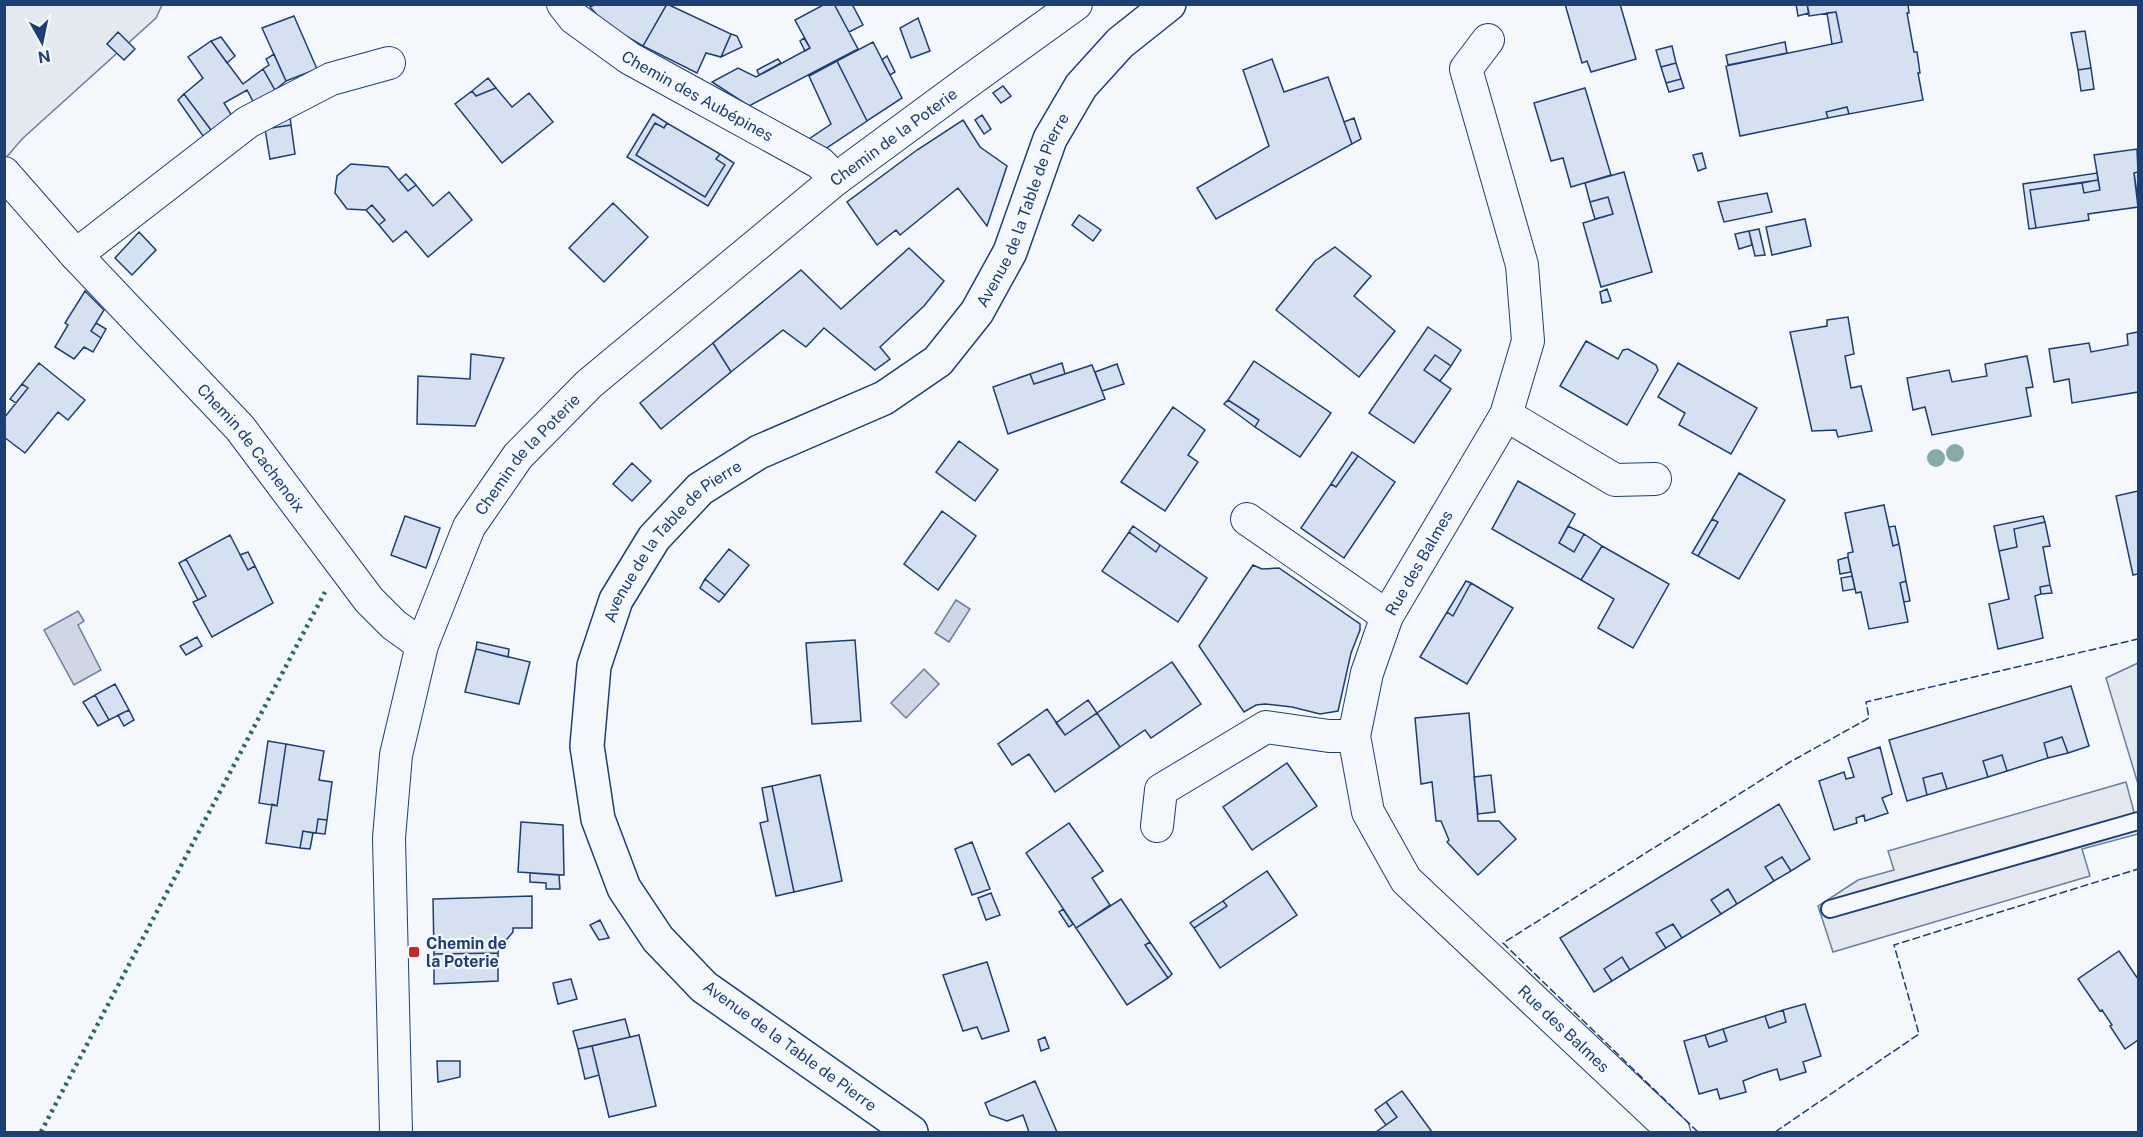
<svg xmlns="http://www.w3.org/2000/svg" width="2143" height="1137" font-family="'Public Sans',sans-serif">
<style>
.green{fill:#e3e9f0;stroke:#687fa3;stroke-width:1.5}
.parking{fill:#e3e8f0;stroke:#687fa3;stroke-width:1.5}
.water{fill:#cfd7e4;stroke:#687fa3;stroke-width:1.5}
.building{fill:#d5e0f0;stroke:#1d3f73;stroke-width:1.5}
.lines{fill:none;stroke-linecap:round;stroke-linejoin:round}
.lane-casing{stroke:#1d3f73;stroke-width:20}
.street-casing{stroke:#1d3f73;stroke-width:34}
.secondary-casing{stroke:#1d3f73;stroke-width:36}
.lane{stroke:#f4f7fb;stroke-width:16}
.street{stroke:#f4f7fb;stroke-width:32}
.secondary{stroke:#f4f7fb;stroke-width:33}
.hedge{stroke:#2c6c60;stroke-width:4.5;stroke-dasharray:3 4.5;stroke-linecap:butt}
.fence{stroke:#1d3f73;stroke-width:1.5;stroke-dasharray:8 3;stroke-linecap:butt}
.tree{fill:#86aba6}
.poi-dot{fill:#c62828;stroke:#f4f7fb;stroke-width:2}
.labels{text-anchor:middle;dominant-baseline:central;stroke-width:4.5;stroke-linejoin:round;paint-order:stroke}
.street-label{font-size:16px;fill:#1d3f73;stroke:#f4f7fb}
.poi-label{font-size:16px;font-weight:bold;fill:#1d3f73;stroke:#f4f7fb;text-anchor:start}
</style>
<rect width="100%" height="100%" fill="#f4f7fb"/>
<path class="green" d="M5,5H162L156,18L22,139L5,159Z"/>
<path class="parking" d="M2138,663V784L2106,678Z
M2126,782L2138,827V834L2082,849L2090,876L1833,952L1818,906L1858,880L1894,870L1888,851Z"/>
<path class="water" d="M956,600L970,609L949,642L935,633Z
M78,611L84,621L78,625L101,670L74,685L44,630Z
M924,669L939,684L906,718L891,703Z"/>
<path class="building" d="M596,4H667L643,46L605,24L590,7Z
M667,4L731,34L721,57L706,53L697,73L643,46Z
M825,4H834L858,49L749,106L712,82L738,68L756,77L810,48L795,20Z
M834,4H852L863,25L849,32Z
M1565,4H1620L1636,59L1591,72L1587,61L1582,63Z
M1796,4H1807L1809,13L1798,16Z
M1807,4H1908L1909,13H1907L1914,52H1917L1920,73H1918L1923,100L1849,114L1847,107L1826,112L1828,118L1740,136L1726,66L1842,42L1836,12L1809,16Z
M1836,12L1842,42L1832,44L1827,13Z
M294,16L317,69L286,81L262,28Z
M918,18L930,51L911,58L900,28Z
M2085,31L2091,68L2078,70L2071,33Z
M118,32L135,49L124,60L107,44Z
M731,34L737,36L742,47L721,57Z
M221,37L235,56L227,63L211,41Z
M804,38L810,48L805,51L800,41Z
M211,41L243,84L263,69L275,90L255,105L247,90L224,103L232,116L211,130L184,94L203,78L188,57Z
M873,42L902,98L867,121L837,61Z
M1785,42L1787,53L1728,65L1726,55Z
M1672,46L1676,63L1661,67L1656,50Z
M274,54L286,81L275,90L263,69L269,65L266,59Z
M887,56L895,72L890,75L882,60Z
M778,59L781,63L759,75L757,70Z
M1272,59L1284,92L1328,77L1352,144L1216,219L1197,188L1269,146L1243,70Z
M837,61L867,121L822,151L806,141L831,124L809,76Z
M1676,63L1681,79L1666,83L1661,67Z
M2091,68L2094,89L2081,91L2078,70Z
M488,78L496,88L476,96L472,91Z
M1681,79L1684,88L1669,92L1666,83Z
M1003,86L1011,96L1001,103L993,93Z
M496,88L512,107L529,93L553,122L502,163L455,104L472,91L476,96Z
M1585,88L1611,175L1571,187L1563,158L1551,161L1534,103Z
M184,94L211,130L203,136L178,100Z
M1847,107L1849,114L1828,118L1826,112Z
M653,114L667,123L664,128L655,123L636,155L705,197L725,165L716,159L720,154L734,163L708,206L627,157Z
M982,115L991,129L984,134L975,120Z
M290,116L291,125L272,128L271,118Z
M1354,118L1361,139L1352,144L1344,122Z
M963,120L980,147L1007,166L987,226L958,188L900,235L896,230L877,245L847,202L917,150Z
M655,123L664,128L667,123L720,154L716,159L725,165L705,197L636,155Z
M291,125L295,154L270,159L265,129Z
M2137,149L2138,172L2134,173L2138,207L2088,214L2089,220L2036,228L2030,190L2082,183L2084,193L2100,190L2094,155Z
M1702,153L1706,168L1698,171L1693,155Z
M351,164L388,167L408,191L416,185L433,206L449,192L472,220L428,257L406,231L393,242L379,225L385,220L372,205L366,210L347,209L335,193L337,176Z
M1624,172L1652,272L1601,287L1583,223L1613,214L1608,197L1590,202L1585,183Z
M2138,172V200L2134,173Z
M2097,173L2098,180L2030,190L2036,228L2029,229L2023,184Z
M406,174L416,185L408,191L399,180Z
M2098,180L2100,190L2084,193L2082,183Z
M1767,193L1772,212L1724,222L1718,202Z
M1608,197L1613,214L1595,219L1590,202Z
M613,203L648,237L604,282L569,248Z
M372,205L385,220L379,225L366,210Z
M1079,215L1101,230L1093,241L1072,225Z
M1805,219L1811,246L1772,255L1766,227Z
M1759,229L1765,255L1755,256L1749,231Z
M1749,231L1752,245L1739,249L1735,234Z
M139,232L156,250L132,275L115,258Z
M1335,247L1371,276L1354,296L1395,331L1359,377L1276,310L1315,261Z
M909,248L944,281L924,306L880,347L890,359L875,370L824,328L806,347L783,330L731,372L713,343L801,270L841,309Z
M1607,289L1611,301L1602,303L1600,292Z
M85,291L104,310L91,331L101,338L93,352L84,347L74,359L55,347L68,325L65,323Z
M1848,317L1854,354L1845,356L1851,388L1861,386L1872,431L1838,437L1836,430L1812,431L1790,332L1827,326V320Z
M96,323L106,329L101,338L91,331Z
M1428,327L1461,350L1451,366L1435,355L1424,370L1451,389L1414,443L1369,413Z
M2138,332V392L2072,403L2069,379L2054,382L2049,349L2089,343L2091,352L2128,345L2127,334Z
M1586,341L1618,359L1623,350L1628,349L1656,365L1658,370L1627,425L1560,386Z
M713,343L731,372L661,429L640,403Z
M471,354L504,358L475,426L417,424L418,376L470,379Z
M1435,355L1451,366L1440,381L1424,370Z
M2027,356L2033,387L2026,388L2031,416L1932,435L1925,407L1913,410L1907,378L1949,370L1952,382L1987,376L1985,364Z
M1254,361L1331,413L1300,457L1255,427L1259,420L1228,400Z
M39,363L85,400L68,420L58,412L25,453L4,437V418L28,388L22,384Z
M1062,363L1065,374L1034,384L1030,374Z
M1678,363L1757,408L1731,454L1679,425L1685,413L1658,397Z
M1117,364L1124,384L1102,391L1095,372Z
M1092,365L1105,399L1008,434L993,387L1030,374L1034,384Z
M22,384L28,388L16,403L10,399Z
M1228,400L1259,420L1255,427L1224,404Z
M1173,407L1205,430L1188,455L1198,462L1165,511L1121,482Z
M959,441L998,470L975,501L936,472Z
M1352,452L1358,456L1336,487L1331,484Z
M1358,456L1395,482L1344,558L1301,528L1331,484L1336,487Z
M632,463L651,481L632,501L613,484Z
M1739,473L1785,500L1739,579L1698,556L1718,522L1712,519Z
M1518,481L1575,514L1559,543L1574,552L1584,534L1602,546L1581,580L1492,529Z
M2138,491V574L2133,575L2116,496Z
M1884,505L1893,546L1899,544L1906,581L1900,583L1908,622L1869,629L1861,592L1856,593L1848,557V553L1853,552L1845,513Z
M942,511L976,536L938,590L904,564Z
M405,516L440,528L426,568L391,555Z
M2043,516L2045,522L2014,529L2017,547L1999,551L1994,526Z
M1712,519L1718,522L1698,556L1692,553Z
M2045,522L2050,546L2043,547L2050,585L2040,587L2041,594L2035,596L2043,638L1998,649L1989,604L2009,599L1999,551L2017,547L2014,529Z
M1133,526L1160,545L1156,552L1129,532Z
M1568,526L1584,534L1574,552L1559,543Z
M1895,526L1899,544L1893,546L1889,527Z
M1129,532L1156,552L1160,545L1207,578L1178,622L1102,571Z
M230,535L248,570L255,566L273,603L212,637L193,602L206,596L186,559Z
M1602,546L1669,584L1633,648L1598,628L1614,599L1581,580Z
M729,549L749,565L725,595L705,579Z
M248,552L255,566L248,570L240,555Z
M1848,557L1851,572L1840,574L1838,560Z
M186,559L206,596L198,600L179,563Z
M1253,565L1262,569L1279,568L1360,624V630L1351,653L1338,711L1320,714L1292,707L1265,704L1256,705L1244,712L1199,646Z
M1852,576L1855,589L1843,591L1841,578Z
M705,579L725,595L719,602L700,588Z
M1466,581L1471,583L1453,616L1447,612Z
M1906,581L1910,601L1904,602L1900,583Z
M1471,583L1513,608L1467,684L1420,657L1447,612L1453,616Z
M2050,585L2052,593L2041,594L2040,587Z
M197,637L202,646L186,655L180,646Z
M855,640L861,721L812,724L806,643Z
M477,642L509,649L508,657L476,649Z
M476,649L530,662L519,704L465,692Z
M1172,662L1201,704L1151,738L1145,730L1120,747L1097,713Z
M115,684L129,710L109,720L95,695Z
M2071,686L2089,746L2068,753L2062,737L2044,743L2048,758L2007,771L2002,755L1983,761L1988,777L1947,789L1942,773L1923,778L1927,795L1907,801L1889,740Z
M95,695L109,720L98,726L83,702Z
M1088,700L1097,713L1065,735L1056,723Z
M1047,709L1065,735L1097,713L1120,747L1055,792L1029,754L1012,765L998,744Z
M129,710L134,720L124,726L118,715Z
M1469,713L1478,821H1499L1516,839L1478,875L1447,842L1449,840L1441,821H1436L1432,782L1421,784L1415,718Z
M2062,737L2068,753L2048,758L2044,743Z
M268,741L286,744L277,806L259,803Z
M286,744L324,751L319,780L332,782L327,820L318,819L316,833L303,831L300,848L266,843L272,804L277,806Z
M1880,747L1892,794L1882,798L1888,813L1865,821L1864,815L1856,818L1857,823L1834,830L1819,781L1844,772L1846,779L1854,777L1848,758Z
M2002,755L2007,771L1988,777L1983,761Z
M1287,763L1317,806L1252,850L1223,807Z
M1942,773L1947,789L1927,795L1923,778Z
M820,775L842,881L794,892L772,786Z
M1491,775L1495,812L1478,814L1474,777Z
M772,786L794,892L776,896L760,823L768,821L762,788Z
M1779,804L1810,859L1791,871L1782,857L1765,867L1774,881L1737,904L1728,889L1711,900L1721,914L1682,938L1673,924L1656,933L1666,948L1630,970L1622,957L1604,969L1612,981L1594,992L1560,938Z
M318,819L327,820L325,834L316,833Z
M521,822L563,825L564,875L518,872Z
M1069,823L1103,871L1092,878L1110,905L1076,928L1026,853Z
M303,831L313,833L310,849L300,848Z
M972,842L990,889L972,895L955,849Z
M1782,857L1791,871L1774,881L1765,867Z
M1267,871L1297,915L1220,968L1194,928L1227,906L1223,901Z
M530,873L559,875L560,889H546V883L530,882Z
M1728,889L1737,904L1721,914L1711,900Z
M991,893L1000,915L986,920L978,898Z
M532,896V928H513V932L507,939L499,942L498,953L434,954L433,899Z
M1121,899L1150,942L1145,945L1168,978L1127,1005L1076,928Z
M1223,901L1227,906L1194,928L1190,923Z
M1063,909L1073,924L1069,927L1059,912Z
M600,920L609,938L599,940L590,925Z
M1673,924L1682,938L1666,948L1656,933Z
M1150,942L1172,974L1168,978L1145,945Z
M2119,951L2138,979V1040L2125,1049L2110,1026L2112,1025L2102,1010L2100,1011L2078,979Z
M498,953V981L434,984V954Z
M1622,957L1630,970L1612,981L1604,969Z
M987,962L1009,1031L982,1039L977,1027L963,1031L943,975Z
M571,979L577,999L558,1004L553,983Z
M1805,1004L1821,1056L1803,1062L1806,1072L1780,1080L1777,1069L1761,1074L1743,1081L1746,1092L1720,1099L1717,1089L1699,1094L1684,1041L1705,1035L1709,1047L1727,1041L1723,1029L1765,1016L1769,1028L1786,1022L1783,1010Z
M1783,1010L1786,1022L1769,1028L1765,1016Z
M625,1019L630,1037L578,1049L573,1031Z
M1723,1029L1727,1041L1709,1047L1705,1035Z
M639,1035L656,1106L609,1117L592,1046Z
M1045,1037L1049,1048L1041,1051L1038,1040Z
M592,1046L599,1075L585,1079L578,1049Z
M437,1061H460V1077L438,1082Z
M1035,1081L1057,1132H1029L1023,1115L1007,1121L990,1115L985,1103Z
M1402,1091L1413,1106L1432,1132H1376L1397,1117L1386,1102Z
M1386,1102L1397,1117L1386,1125L1375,1110Z"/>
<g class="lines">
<defs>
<path id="lane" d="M1830,909L2138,821"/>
<g id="street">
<path id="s1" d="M563,4L574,18L629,58L820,163L836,179"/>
<path id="s2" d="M1488,40L1466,69L1522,265L1528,341L1506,415L1387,616L1367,673L1354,736L1368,812L1406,880L1674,1132"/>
<path id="s3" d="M4,173L76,255L240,428L369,600L394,625L422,645"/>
<path d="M76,255L248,122L331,79L389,63"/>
<path d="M1506,415L1615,480L1655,479"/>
<path d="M1247,519L1387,616"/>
<path d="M1157,826L1161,790L1266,727L1329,736H1354"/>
<path id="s4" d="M396,1132L389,838L396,755L422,645L469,527L518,456L589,384L836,179L965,84L1076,4"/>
</g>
<g id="secondary">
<path id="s5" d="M911,1132L704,987L658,939L624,888L598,819L587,746L594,666L616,600L654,538L700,489L759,452L884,398L938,361L977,312L1010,252L1050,139L1081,86L1120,43L1169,4"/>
</g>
</defs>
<use href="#lane" class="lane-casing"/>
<use href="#street" class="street-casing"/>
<use href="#secondary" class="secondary-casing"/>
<use href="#lane" class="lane"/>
<use href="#street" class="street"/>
<use href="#secondary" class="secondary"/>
<path class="hedge" d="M41,1132L325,592"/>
<path class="fence" d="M1698,1132L1503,943L1790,762L1869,718L1866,702L2138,639
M1775,1132L1919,1034L1894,945L2138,869"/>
</g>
<g class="tree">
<circle cx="1955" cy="453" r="9"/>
<circle cx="1936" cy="458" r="9"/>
</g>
<rect class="poi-dot" x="408" y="946" width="12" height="12" rx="3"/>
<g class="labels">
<g class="street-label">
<text stroke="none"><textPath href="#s1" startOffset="164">Chemin des Aubépines</textPath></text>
<text stroke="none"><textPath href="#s4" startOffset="1197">Chemin de la Poterie</textPath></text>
<text stroke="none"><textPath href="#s5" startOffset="1264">Avenue de la Table de Pierre</textPath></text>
<text stroke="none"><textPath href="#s3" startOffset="370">Chemin de Cachenoix</textPath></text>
<text stroke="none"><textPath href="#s4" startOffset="711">Chemin de la Poterie</textPath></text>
<text stroke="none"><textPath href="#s5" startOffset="760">Avenue de la Table de Pierre</textPath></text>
<text transform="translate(1419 563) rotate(-60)">Rue des Balmes</text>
<text stroke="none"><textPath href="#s2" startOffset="1124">Rue des Balmes</textPath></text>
<text transform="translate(790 1046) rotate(36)">Avenue de la Table de Pierre</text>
</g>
<g class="poi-label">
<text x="426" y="943">Chemin de<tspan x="426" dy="18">la Poterie</tspan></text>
</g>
</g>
<rect width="2143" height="1137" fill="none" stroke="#1d3f73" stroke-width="12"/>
<g transform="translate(42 42) rotate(171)" stroke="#f4f7fb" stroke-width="4.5" paint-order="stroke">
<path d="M0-4.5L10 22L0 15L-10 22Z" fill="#1d3f73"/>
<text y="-9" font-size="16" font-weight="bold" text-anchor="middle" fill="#1d3f73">N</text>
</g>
</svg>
